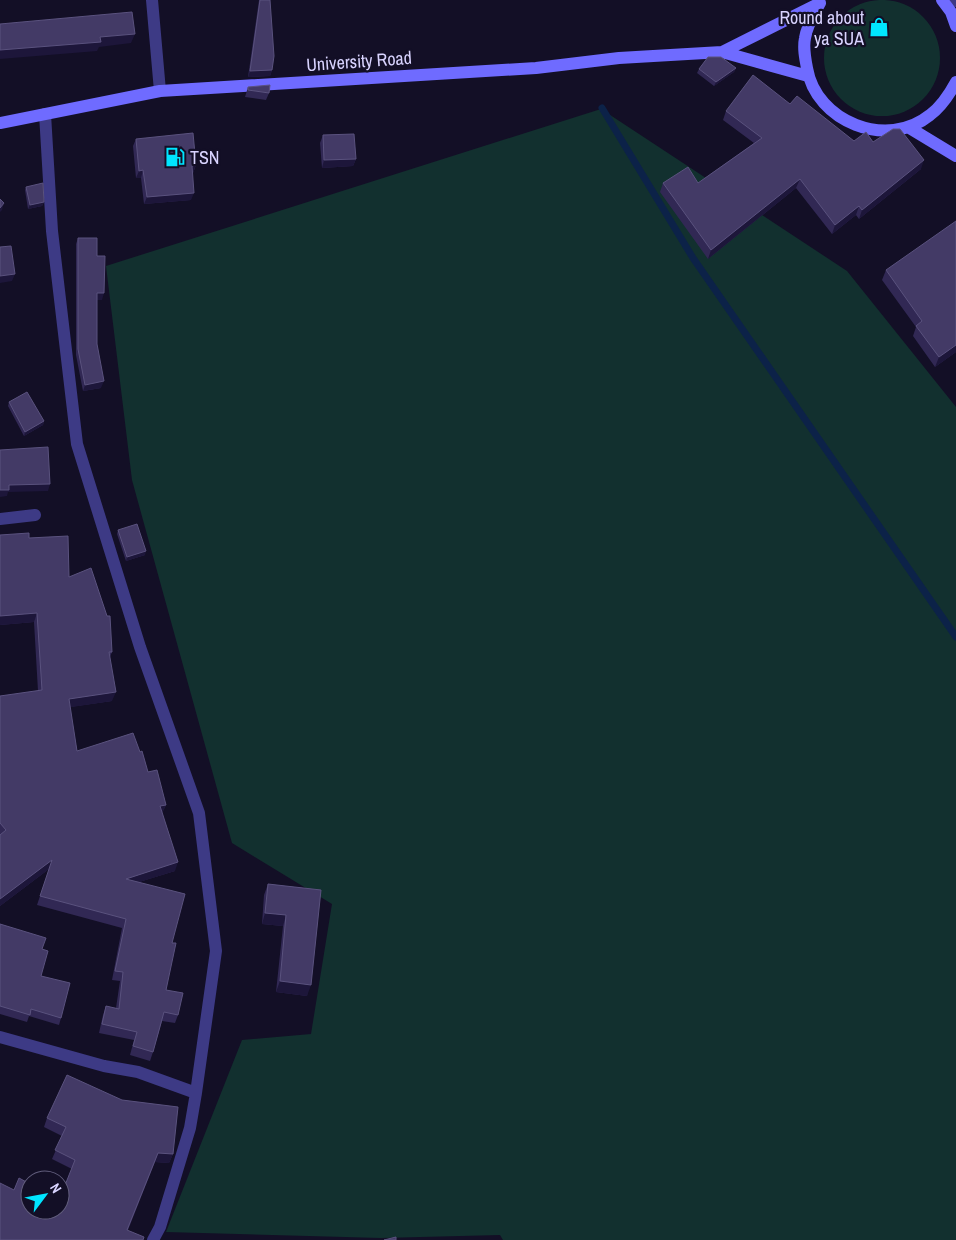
<svg xmlns="http://www.w3.org/2000/svg" width="956" height="1240" font-family="'Archivo Narrow',sans-serif">
<style>
.green{fill:#12302f}
.lines{fill:none;stroke-linecap:round;stroke-linejoin:round}
.stream{stroke:#0c2248;stroke-width:7}
.minor{stroke:#3d3a85;stroke-width:12}
.secondary{stroke:#6f6bff;stroke-width:12}
.wall{fill:#312854}
.shaded-wall{fill:#1d163a}
.building{fill:#433a66;stroke:#5a527e}
.labels{text-anchor:middle;dominant-baseline:central;stroke-width:4.5;stroke-linejoin:round;paint-order:stroke}
.poi-label{font-size:18px;fill:#d9d4ff;stroke:#130f26;text-anchor:end}
.street-label{font-size:18px;fill:#d9d4ff;stroke:#130f26}
</style>
<rect width="100%" height="100%" fill="#130f26"/>
<path class="green" d="M824 58a58 58 0 1 1 116 0a58 58 0 1 1-116 0Z
M601,109L847,271L956,407V1240H503L500,1235L381,1238L166,1232L242,1040L311,1034L332,904L232,843L132,480L106,266Z"/>
<g class="lines">
<path class="stream" d="M602,108L693,258L956,637"/>
<path class="minor" d="M152,0L160,91
M945,0L956,1
M45,114L52,231L77,444L140,647L199,813L216,951L196,1093
M0,519L35,515
M0,1037L104,1066L138,1072L196,1093L190,1128L160,1227L153,1240"/>
<path class="secondary" d="M942,0L951,12L956,26
M820,3C814,14 807,25 805,38C803,48 805,58 807,68C816,122 887,150 930,115C942,106 949,95 956,82
M722,52L820,3
M0,123L160,91L536,68L619,58L722,52L808,76
M908,127L956,156"/>
</g>
<path class="wall" d="M259,0H270L272,70L270,76L248,77Z
M736,68L734,72L714,86L697,73L699,69Z
M248,87L269,93L266,100L245,97Z
M790,104L854,141L873,142L921,169L859,219L856,215L832,234L796,188L708,259L660,192L663,183H698L754,143L723,120L726,111Z
M323,135L356,159L353,166L322,168L320,143Z
M136,139L196,165L193,173L191,200L144,204L141,178H136L133,146Z
M26,187L44,202L42,206L28,209L25,190Z
M78,238L97,256L102,300H97V344L101,388L83,391L76,355V244Z
M886,270L956,352L935,367L913,336L916,327L882,280Z
M9,402L44,421L43,425L24,436L8,406Z
M118,530L145,555L126,561L117,534Z
M0,535L29,538L69,577L112,652L110,657L112,701L70,707L77,751L140,752L148,772L166,805L162,813L175,871L139,882L172,943L166,990L178,1015L175,1023L162,1021L153,1052L150,1061L130,1055L134,1040L99,1033L103,1015L106,1006L116,1008L120,981L112,980L122,928L37,905L49,869L0,906V696L38,691L34,622L0,625Z
M268,884L321,890L307,996L276,992L283,926L262,924L264,895Z
M0,924L42,949L41,976L61,1018L59,1025L29,1016L27,1022L0,1014Z
M47,1118L173,1154L169,1163L155,1162L128,1230L60,1210L72,1169L52,1159L62,1136L44,1127Z"/>
<path class="shaded-wall" d="M135,34L131,43L99,47L97,51L0,59V50L100,37Z
M736,68L734,72L714,86L716,82Z
M272,70L270,76L248,77L250,71Z
M356,159L353,166L322,168L324,160Z
M924,160L921,169L859,219L862,210Z
M196,165L193,173H189L192,166Z
M143,170L141,178H136L139,171Z
M800,179L796,188L708,259L711,250Z
M194,193L191,200L144,204L147,197Z
M44,202L42,206L28,209L30,205Z
M4,203L2,210L0,212V208Z
M859,206L856,215L832,234L835,225Z
M15,274L12,281L0,283V276Z
M97,293H104L102,300H94Z
M956,345V352L935,367L939,357Z
M104,381L101,388L83,391L85,385Z
M44,421L43,425L24,436L25,432Z
M50,484L48,491L8,492L7,496L0,497V490L9,485Z
M146,551L145,555L126,561L127,557Z
M37,613L34,622L0,625V616Z
M116,692L112,701L65,708L69,699Z
M166,805L162,813L160,806Z
M52,860L49,869L0,906V899Z
M178,862L175,871L123,887L126,879Z
M265,913L286,915L283,926L262,924Z
M280,981L311,985L307,996L276,992Z
M158,1153L173,1154L169,1163L155,1162Z"/>
<path class="building" d="M260,0H270L274,56L272,70L250,71Z
M132,12L135,34L100,37L101,42L0,50V24Z
M708,57H721L736,68L716,82L699,69Z
M753,75L790,104L797,96L854,141L866,132L873,142L893,129H900L924,160L862,210L859,206L835,225L800,179L711,250L663,183L688,167L698,183L762,138L726,111Z
M270,85L269,93L248,90V87Z
M193,133L196,165L192,166L194,193L147,197L143,170L139,171L136,139Z
M354,134L356,159L324,160L323,135Z
M43,183L44,202L30,205L26,187Z
M0,199L4,203L0,208Z
M956,221V345L939,357L916,326L922,321L886,270Z
M78,238H97V256H105L104,293H97V344L104,381L85,385L78,349Z
M11,246L15,274L0,276V247Z
M27,392L44,421L25,432L9,402Z
M48,447L50,484L9,485V490H0V450Z
M137,524L146,551L127,557L118,530Z
M29,533V538L68,536L69,577L91,568L107,616H110L112,652H109L116,692L69,699L77,751L133,733L140,752L142,751L148,772L157,770L166,805L160,806L178,862L126,879L185,894L172,943H176L166,990L183,993L178,1015L164,1012L153,1052L133,1046L137,1032L102,1024L106,1006L119,1009L123,972L115,971L126,919L40,896L52,860L0,899V835L6,830L0,823V696L42,690L37,613L0,616V535Z
M268,884L321,890L311,985L280,981L286,915L265,913Z
M0,924L46,938L42,949L48,951L41,976L70,983L61,1018L31,1009L30,1015L0,1006Z
M67,1075L122,1100L178,1107L173,1154L158,1153L127,1230L144,1237L143,1240H0V1183L14,1190L19,1178L30,1184V1210H60V1198L75,1160L55,1150L66,1127L47,1118Z
M396,1237V1240H384Z"/>
<defs>
<symbol id="shop-bare" viewBox="-9 -9 18 18"><path d="M-5-2.5h2.3a2.7 3.5 0 0 1 5.4 0H5L5.5 6h-11ZM-1.5-2.5h3a1.5 2.3 0 0 0-3 0Z" fill="#00e5ff" stroke="#130f26" stroke-width="2.5" paint-order="stroke"/></symbol>
<symbol id="fuel-bare" viewBox="-9 -9 18 18"><path d="M-5.5-6h7V0h2V4h1.3V-2.5L3-4.5l.8-.8L6-3V5H2.5V1h-1V6h-7ZM-4.2-4.7v3.2H.2V-4.7Z" fill="#00e5ff" stroke="#130f26" stroke-width="2.5" paint-order="stroke"/></symbol>
</defs>
<g fill-rule="evenodd">
<use href="#shop-bare" x="865" y="13" width="28" height="28"/>
<use href="#fuel-bare" x="161" y="143" width="28" height="28"/>
</g>
<g class="labels">
<g class="poi-label">
<text x="864" y="17">Round about<tspan x="864" dy="21">ya SUA</tspan></text>
<text x="190" y="157" text-anchor="start">TSN</text>
</g>
<g class="street-label">
<text transform="translate(359 61) rotate(-4)">University Road</text>
</g>
</g>
<g transform="translate(45 1195) rotate(58)"><circle r="24" fill="#130f26" stroke="#625e7d"/>
<path d="M0-4L9 19L0 12L-9 19Z" fill="#00e5ff"/>
<text y="-8" font-size="14" font-weight="bold" text-anchor="middle" fill="#d9d4ff">N</text>
</g>
</svg>
